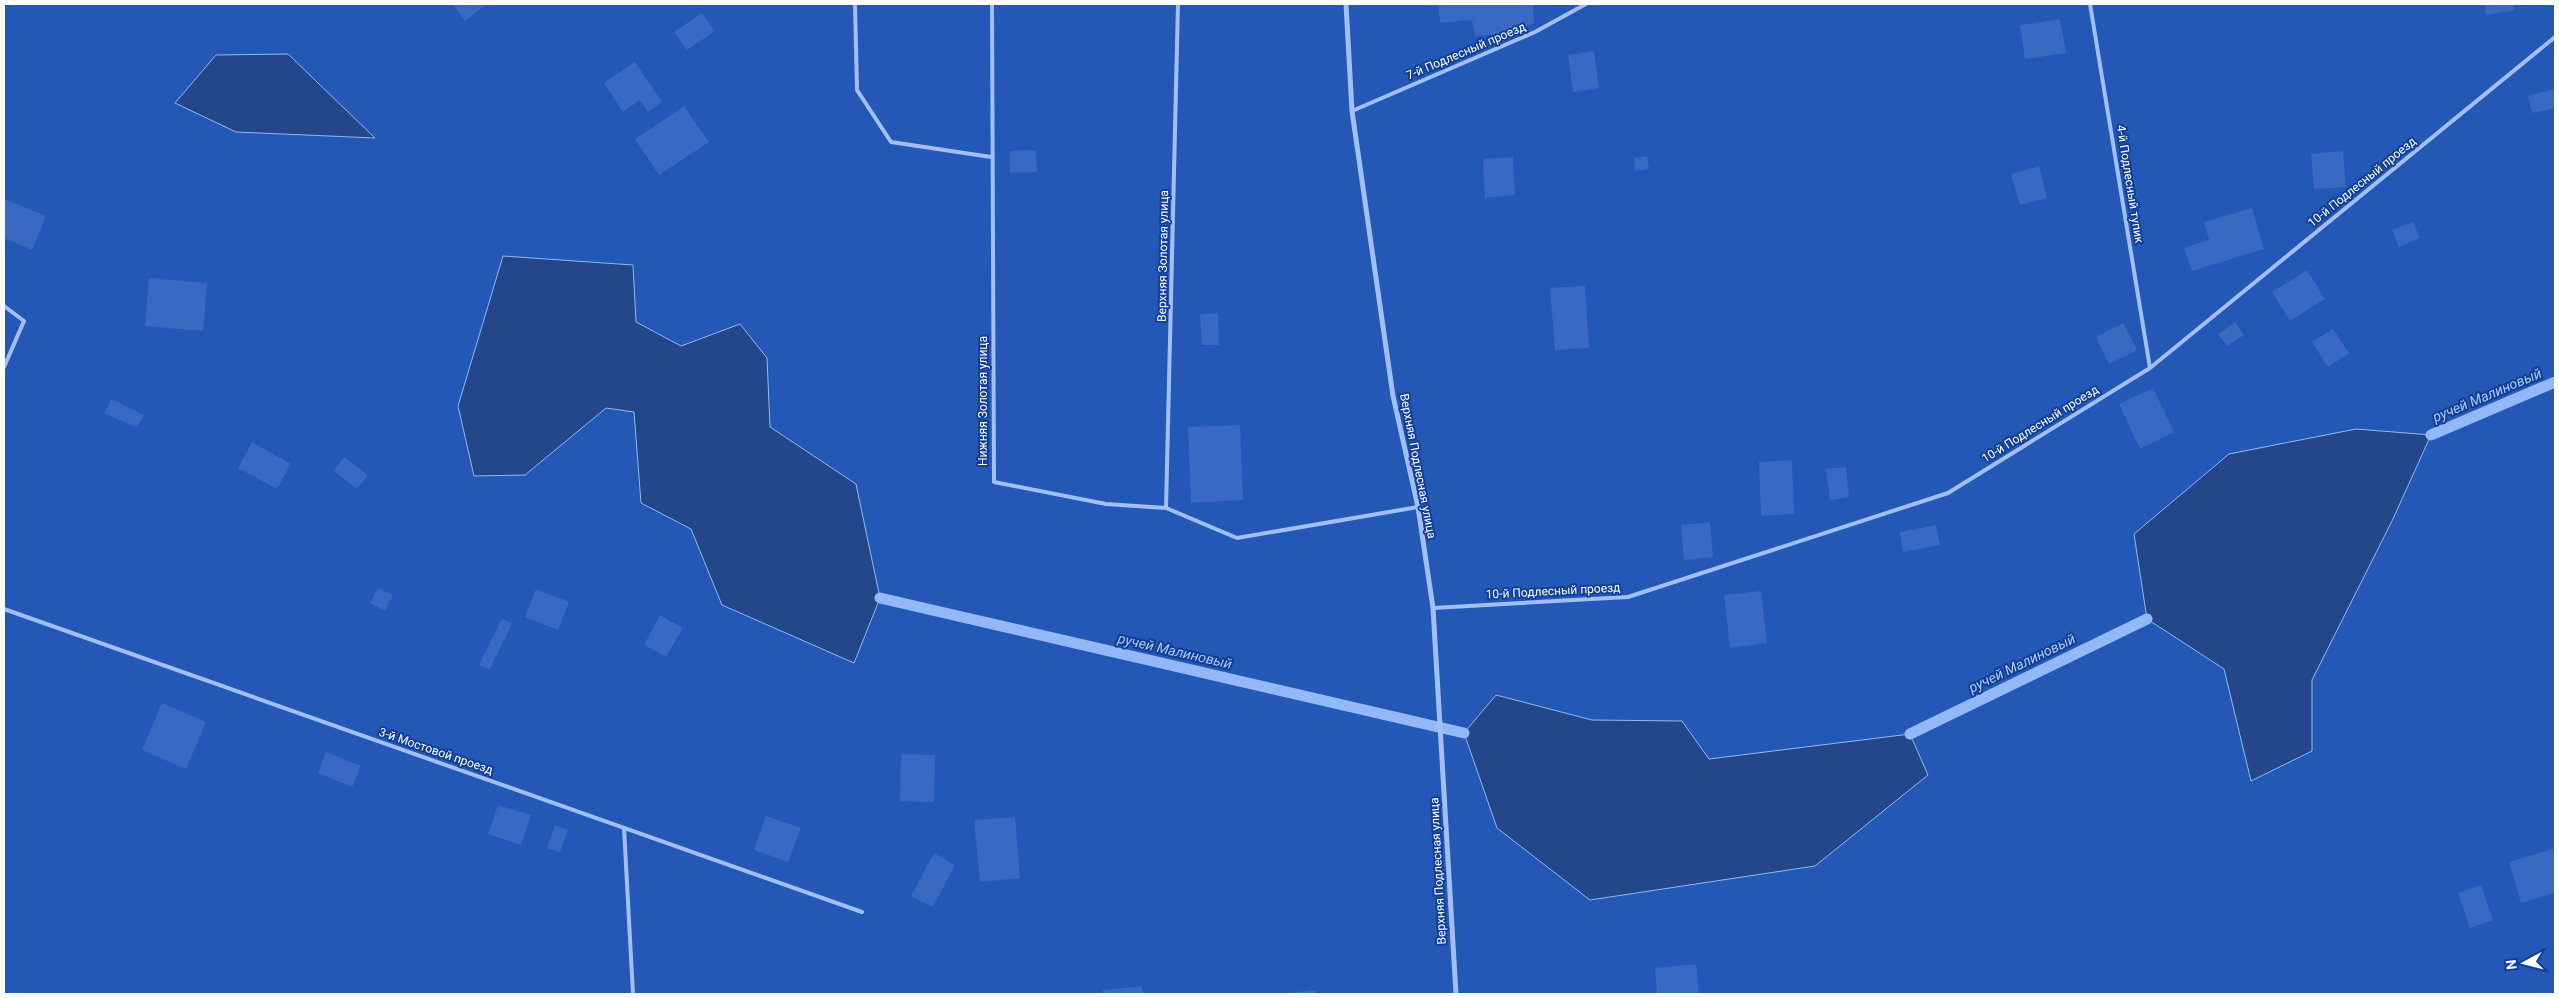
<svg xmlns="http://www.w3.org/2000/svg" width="2559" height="998" font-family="Roboto,sans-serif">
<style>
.green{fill:#2358b7}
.water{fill:#24468a;stroke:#93b8f7}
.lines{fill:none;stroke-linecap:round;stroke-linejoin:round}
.stream{stroke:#93b8f7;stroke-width:11}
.building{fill:#3969c0}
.lane{stroke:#a2bff4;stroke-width:4}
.street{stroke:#a2bff4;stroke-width:5}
.labels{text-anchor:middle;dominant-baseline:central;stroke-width:4;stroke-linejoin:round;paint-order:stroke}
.street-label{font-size:12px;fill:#fff;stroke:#113f98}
.water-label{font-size:14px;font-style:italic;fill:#aecafb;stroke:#113f98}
</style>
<rect width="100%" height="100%" fill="#113f98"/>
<path class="green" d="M4,4H2555V994H4Z"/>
<path class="water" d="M288,54L375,138L236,132L175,103L216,55Z
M503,256L633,265L636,322L681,346L740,324L767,358L770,427L856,484L880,598L854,663L722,605L691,529L641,503L634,412L606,408L525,475L474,476L458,406Z
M2356,429L2431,435L2392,521L2312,680V751L2251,781L2224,669L2147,619L2134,534L2229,454Z
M1496,695L1592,720L1682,721L1709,759L1910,734L1928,775L1815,866L1590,900L1497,828L1464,733Z"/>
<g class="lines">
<path class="stream" d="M2431,435L2555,382
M880,598L1464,733
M1910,734L2147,619"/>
</g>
<path class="building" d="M453,4H487L465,21Z
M1438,4H1533L1534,23L1507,34L1475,36L1472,20L1440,23Z
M2485,4H2514L2515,10L2486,15Z
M702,13L715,31L687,50L674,32Z
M2060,19L2066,53L2025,59L2020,25Z
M1594,51L1599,88L1573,92L1568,55Z
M635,62L662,102L648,112L640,100L623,112L604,83Z
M2555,89V108L2532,113L2528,96Z
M684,106L709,142L659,175L635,139Z
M1036,150L1037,172L1010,173V151Z
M2343,151L2346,187L2314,189L2311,154Z
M1647,156L1649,169L1635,171L1634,158Z
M1513,157L1515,195L1485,198L1483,159Z
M2039,166L2047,198L2020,205L2011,174Z
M4,199L46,216L32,250L4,238Z
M2252,208L2264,249L2192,271L2184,248L2209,240L2204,222Z
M2413,222L2420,238L2399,247L2392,230Z
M2307,270L2325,299L2290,321L2272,292Z
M149,278L207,283L203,331L145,326Z
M1585,286L1589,348L1555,350L1550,288Z
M1218,313L1219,345H1202L1200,314Z
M2235,322L2244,335L2227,346L2218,334Z
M2123,323L2137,350L2109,364L2096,337Z
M2333,329L2349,353L2328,367L2312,342Z
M2153,388L2174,432L2140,449L2119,404Z
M111,399L144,415L137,428L104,413Z
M1240,425L1243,500L1191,503L1188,427Z
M252,442L291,464L277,489L238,468Z
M344,457L368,475L357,489L334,471Z
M1792,460L1794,514L1761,516L1759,462Z
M1846,467L1849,497L1830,500L1826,469Z
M1710,522L1713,557L1684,560L1681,525Z
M1936,525L1940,545L1903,552L1900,532Z
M378,588L393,595L385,611L370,603Z
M536,589L569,602L558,630L525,617Z
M1761,591L1767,643L1730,648L1724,595Z
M660,615L683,628L666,657L644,645Z
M502,619L512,624L489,670L479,665Z
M162,703L206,722L186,769L142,750Z
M326,752L361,766L352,787L318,773Z
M901,754L935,755L934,802L900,801Z
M498,805L531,815L521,845L488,834Z
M766,816L801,828L788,862L754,850Z
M1015,817L1020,878L980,882L974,820Z
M555,825L568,830L560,852L547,848Z
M2553,849L2555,857V893L2521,903L2509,862Z
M934,853L955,865L933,907L911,896Z
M2481,885L2493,920L2470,928L2458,893Z
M1696,964L1699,994H1657L1655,968Z
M1142,986L1143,994H1103V990Z
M1316,990V994H1288V993Z"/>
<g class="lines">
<path class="lane" d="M855,4L857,90L891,142L991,157
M992,4L994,482L1106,504L1166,508L1237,538L1418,507
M2090,4L2150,368
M1352,111L1535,32L1586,4
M4,306L24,321L4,367
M1166,508L1178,4
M1433,608L1628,597L1948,493L2150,368L2555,37
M4,609L862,912
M624,828L633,994"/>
<path class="street" d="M1346,4L1352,111L1393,396L1418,507L1433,608L1456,994"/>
</g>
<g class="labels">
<g class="street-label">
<text transform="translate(1466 51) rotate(-23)">7-й Подлесный проезд</text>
<text transform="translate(2362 182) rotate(-39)">10-й Подлесный проезд</text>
<text transform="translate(2130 184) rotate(81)">4-й Подлесный тупик</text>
<text transform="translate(1163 256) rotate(-89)">Верхняя Золотая улица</text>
<text transform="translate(983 401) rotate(-90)">Нижняя Золотая улица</text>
<text transform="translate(2040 424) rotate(-32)">10-й Подлесный проезд</text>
<text transform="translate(1418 466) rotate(79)">Верхняя Подлесная улица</text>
<text transform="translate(1553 591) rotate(-3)">10-й Подлесный проезд</text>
<text transform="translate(436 751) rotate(19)">3-й Мостовой проезд</text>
<text transform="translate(1438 871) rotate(-93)">Верхняя Подлесная улица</text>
</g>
<g class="water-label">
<text transform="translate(2487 395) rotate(-23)">ручей Малиновый</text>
<text transform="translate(1175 651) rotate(13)">ручей Малиновый</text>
<text transform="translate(2022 663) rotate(-26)">ручей Малиновый</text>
</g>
</g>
<rect width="2559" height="998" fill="none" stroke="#ffffff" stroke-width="10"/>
<g transform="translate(2524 963) rotate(263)" stroke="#113f98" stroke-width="4" paint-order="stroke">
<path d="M0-4L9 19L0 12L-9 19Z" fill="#ffffff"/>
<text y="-8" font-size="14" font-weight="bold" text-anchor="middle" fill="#ffffff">N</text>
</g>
</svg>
